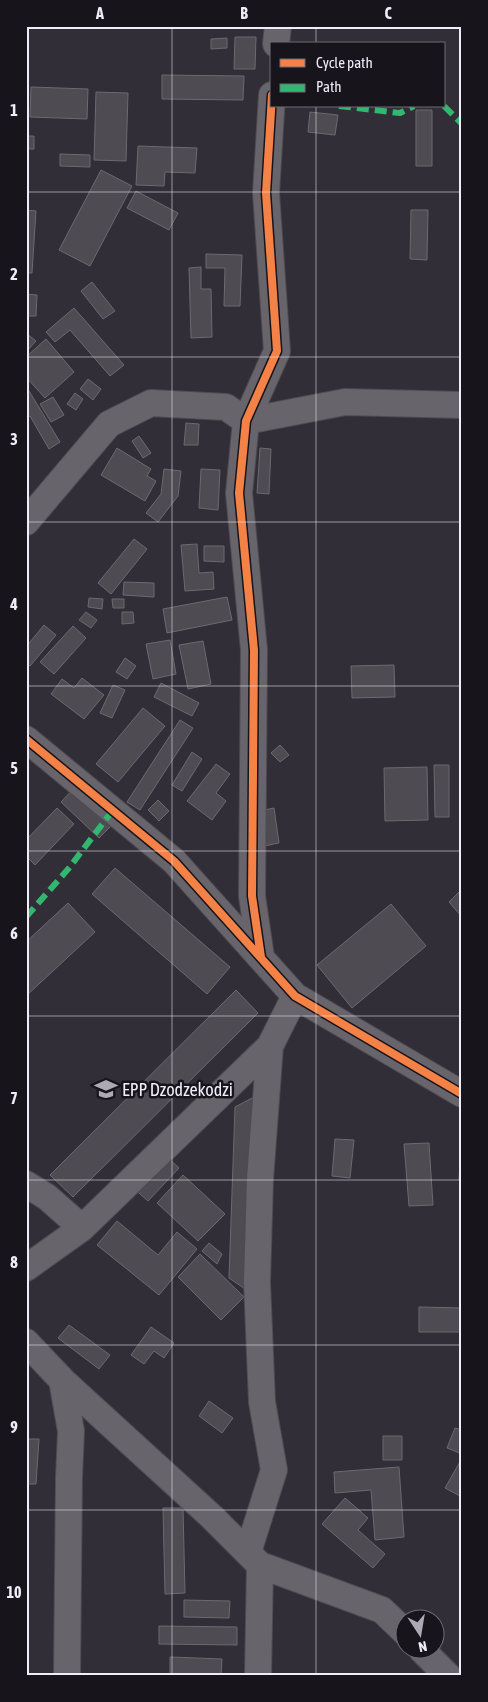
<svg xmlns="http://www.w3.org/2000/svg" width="488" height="1702" font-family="'Asap Condensed',sans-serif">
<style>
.building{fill:#4e4b52;stroke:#6c6971}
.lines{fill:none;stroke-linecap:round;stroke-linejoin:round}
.street-casing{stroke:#4e4b52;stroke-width:28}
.street{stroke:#68646c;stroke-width:26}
.quiet{stroke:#33b770;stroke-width:6;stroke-dasharray:12 6;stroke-linecap:butt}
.cycleway-casing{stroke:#17141c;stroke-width:11}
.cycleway{stroke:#f48246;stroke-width:8}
.grid{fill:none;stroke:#f1edf8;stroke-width:1;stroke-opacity:0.55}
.labels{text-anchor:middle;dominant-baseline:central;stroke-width:5;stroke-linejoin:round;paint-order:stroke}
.poi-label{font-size:18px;fill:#f1edf8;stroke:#17141c;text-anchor:start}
.neatline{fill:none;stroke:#f1edf8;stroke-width:2}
.grid-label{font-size:16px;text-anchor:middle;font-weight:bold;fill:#f1edf8}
</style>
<rect width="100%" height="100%" fill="#322e37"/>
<path class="building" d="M235,37H256L255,69H234Z
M227,38V48L211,49V39Z
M162,75L244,76L243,100L162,99Z
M31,87L88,89L87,119L30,117Z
M96,92L128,93L126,161L94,160Z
M416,110H432V166H416Z
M310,112L338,115L335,135L308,132Z
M26,136H34V149H26Z
M138,146L197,148L195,173L165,172L164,186L136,185Z
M60,154L90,155V167L60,166Z
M101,170L132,186L90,266L59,250Z
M136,191L178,213L169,230L127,208Z
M26,210L36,211L32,273H26Z
M411,210H428L427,260L410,259Z
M206,254L242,255L240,306H224L225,268H206Z
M201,267V289H211L212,337L191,338L189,268Z
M92,282L115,311L103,319L81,291Z
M26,294L37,295L36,316H26Z
M74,308L124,365L110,376L70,330L55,342L46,332Z
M26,333L36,341L26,352Z
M46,339L74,372L45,398L26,377V357Z
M88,379L101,389L93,400L80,389Z
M26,386L60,442L49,449L30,416L26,418Z
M75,393L83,399L76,410L67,404Z
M53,397L64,415L51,422L40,404Z
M186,423L199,424L198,445H184Z
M139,436L151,453L143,458L132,441Z
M117,448L151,469L147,476L156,481L145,501L101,475Z
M260,448L271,449L269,494L257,493Z
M164,469L181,471L178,496L158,522L146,513L161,494Z
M201,469L220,470L218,510L199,508Z
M134,539L147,549L111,594L98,583Z
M197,544L199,573L213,572L214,589L185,591L181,545Z
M204,546H224V562L204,561Z
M124,582L154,583V597L123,595Z
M227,597L232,620L167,633L163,609Z
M89,598L103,599L102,609L88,607Z
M112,599H124V608H113Z
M86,612L97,620L91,628L79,620Z
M122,612H133L134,623L122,624Z
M44,625L56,635L30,666L26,663V647Z
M73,626L86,638L54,674L40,662Z
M170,640L176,674L153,679L146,644Z
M203,641L211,684L188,689L179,645Z
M125,658L136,666L127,679L116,672Z
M394,665L395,697L352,698L351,666Z
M82,678L104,695L84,719L51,694L62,679L74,688Z
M161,683L199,703L192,716L154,697Z
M113,685L125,690L112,718L100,713Z
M143,708L165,726L118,782L96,764Z
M180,720L193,728L140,810L127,802Z
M280,745L289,755L280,762L271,753Z
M192,752L202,759L182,791L172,785Z
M216,764L230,774L216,793L226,801L212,820L187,801Z
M434,765H449V817H435Z
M427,767L428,820L385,821L384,768Z
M75,787L113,824L99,838L61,802Z
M158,800L169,811L159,821L148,810Z
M57,808L74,824L35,865L26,856V840Z
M274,808L279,843L264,846L259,811Z
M115,868L230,967L207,994L92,894Z
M462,889V917L449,902Z
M68,903L95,932L26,996V942Z
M391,904L426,946L352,1008L317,965Z
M236,990L258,1013L73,1197L50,1175Z
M254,1097L251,1293L229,1278L235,1107Z
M335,1139L354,1140L350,1178L332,1176Z
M429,1143L433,1205L409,1206L404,1144Z
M164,1154L179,1168L148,1201L132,1187Z
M460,1159H462V1180H459Z
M183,1175L225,1214L198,1241L157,1203Z
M117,1221L158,1255L177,1232L197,1249L159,1295L97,1245Z
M209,1243L222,1254L217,1264L202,1251Z
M200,1254L244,1297L221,1320L178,1277Z
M419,1307L462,1308V1332H419Z
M69,1325L110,1355L99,1369L58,1338Z
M151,1327L174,1343L164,1358L154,1351L144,1364L131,1355Z
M209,1401L233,1418L222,1433L199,1416Z
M455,1428L462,1430V1454L447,1448Z
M383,1436H402V1460H383Z
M26,1439H39L36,1484H26Z
M461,1460L462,1492L460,1496L445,1488Z
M399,1467L404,1537L375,1540L371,1490L335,1493L334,1472Z
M345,1498L368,1518L358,1530L385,1554L373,1568L322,1524Z
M163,1508H183L185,1593L165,1594Z
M184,1600L230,1601L229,1618L184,1617Z
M159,1626L237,1627V1645L159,1644Z
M170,1657L222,1659L221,1676H170Z"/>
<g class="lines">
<defs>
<path id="street" d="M276,44L278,26
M26,522L109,424L151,403L226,407L246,421L345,402L462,405
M26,739L174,861L295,996L462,1094
M261,957L252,896L254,650L239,493L246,421L277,351L266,193L272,95
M26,1184L47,1197L82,1228
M26,1268L82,1228L270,1046L295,996
M26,1342L62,1380L212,1517L260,1565L382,1610L406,1633
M62,1380L71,1431L69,1477L67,1676
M248,1552L274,1470L262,1402L257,1282L260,1179L270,1046
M422,1650L448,1676
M258,1676L260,1565"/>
</defs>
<use href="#street" class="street-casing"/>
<use href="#street" class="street"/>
<path class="quiet" d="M339,106L400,113L414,106
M444,106L462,124
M26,917L69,868L113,810"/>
<defs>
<path id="cycleway" d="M26,739L174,861L295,996L462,1094
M261,957L252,896L254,650L239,493L246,421L277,351L266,193L272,95"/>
</defs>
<use href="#cycleway" class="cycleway-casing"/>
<use href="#cycleway" class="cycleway"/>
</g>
<path class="grid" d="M172,26V1676M316,26V44M316,106V1676M26,192H462M26,357H462M26,522H462M26,686H462M26,851H462M26,1016H462M26,1180H462M26,1345H462M26,1510H462"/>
<defs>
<symbol id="school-bare" viewBox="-9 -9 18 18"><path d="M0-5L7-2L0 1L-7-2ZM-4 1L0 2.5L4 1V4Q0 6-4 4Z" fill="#aeaab4" stroke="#17141c" stroke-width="2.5" paint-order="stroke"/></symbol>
</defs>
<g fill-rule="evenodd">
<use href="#school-bare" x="90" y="1073" width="32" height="32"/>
</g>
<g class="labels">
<g class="poi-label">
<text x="122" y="1089">EPP Dzodzekodzi</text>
</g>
</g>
<rect width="488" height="1702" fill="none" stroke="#17141c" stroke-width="55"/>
<rect x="270" y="42" width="175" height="65" fill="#17141c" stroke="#6e6b74"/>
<rect x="280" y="59" width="25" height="8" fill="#f48246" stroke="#6e6b74"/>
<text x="316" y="68" font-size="15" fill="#f1edf8">Cycle path</text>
<rect x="280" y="84" width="25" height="8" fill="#33b770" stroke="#6e6b74"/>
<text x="316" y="92" font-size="15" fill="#f1edf8">Path</text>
<g transform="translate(420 1634) rotate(168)"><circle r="24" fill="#17141c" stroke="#6e6b74"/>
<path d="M0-4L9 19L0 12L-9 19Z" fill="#aeaab4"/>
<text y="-8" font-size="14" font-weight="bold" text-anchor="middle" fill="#f1edf8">N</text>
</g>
<rect x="28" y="28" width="432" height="1646" class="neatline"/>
<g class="grid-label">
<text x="100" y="19">A</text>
<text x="244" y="19">B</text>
<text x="388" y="19">C</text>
<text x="14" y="116">1</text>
<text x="14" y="280">2</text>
<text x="14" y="445">3</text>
<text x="14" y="610">4</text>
<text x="14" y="774">5</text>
<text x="14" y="939">6</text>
<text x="14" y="1104">7</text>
<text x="14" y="1268">8</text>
<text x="14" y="1433">9</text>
<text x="14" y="1598">10</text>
</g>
</svg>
